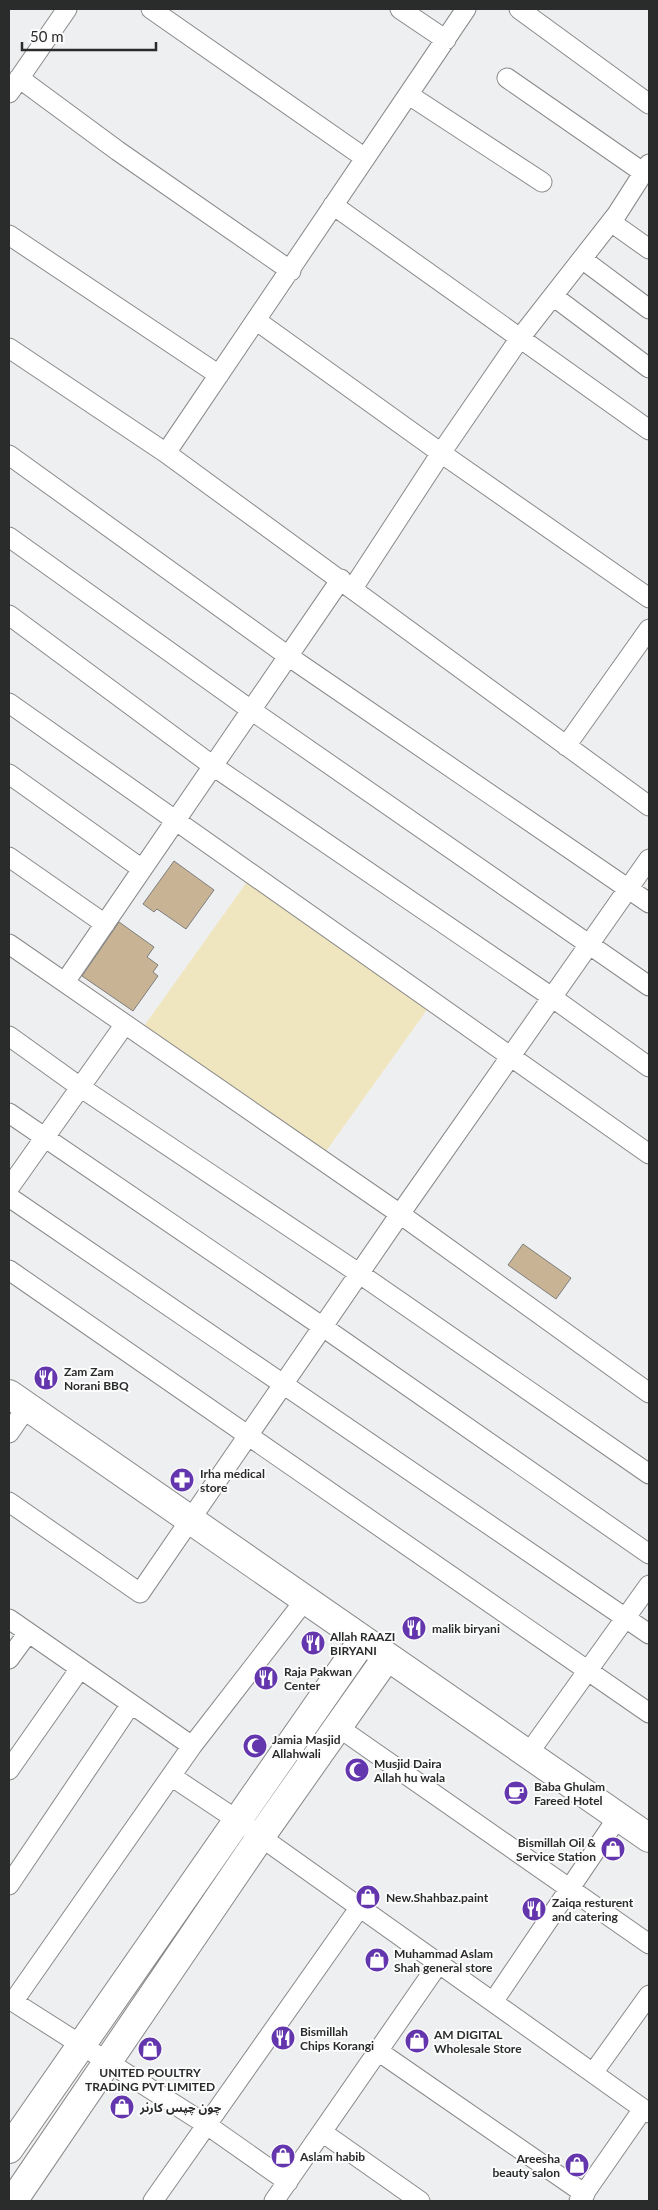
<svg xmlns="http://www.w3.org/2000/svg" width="658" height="2210" font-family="Lato,'Noto Sans Arabic',sans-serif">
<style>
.sand{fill:#efe6c0}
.building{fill:#c8b394;stroke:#7e7e7d}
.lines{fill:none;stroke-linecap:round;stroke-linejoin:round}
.street-casing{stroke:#89898a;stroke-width:21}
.secondary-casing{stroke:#89898a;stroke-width:30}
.street{stroke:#fff;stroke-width:19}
.secondary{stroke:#fff;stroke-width:28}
.labels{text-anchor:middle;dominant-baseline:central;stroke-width:4;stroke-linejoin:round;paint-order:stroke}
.poi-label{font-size:12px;font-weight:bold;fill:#2a2b2b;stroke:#fcfcfd;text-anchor:start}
</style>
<rect width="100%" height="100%" fill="#eeeff0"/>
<path class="sand" d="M249,879L429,1007L324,1154L144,1026Z"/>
<path class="building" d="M174,861L214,890L186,929L157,909L154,912L143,904Z
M119,922L154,947L147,957L158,965L153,972L158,976L133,1011L82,976Z
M523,1244L571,1278L556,1299L508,1265Z"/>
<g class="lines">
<defs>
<path id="street" d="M151,9L365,158
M400,9L446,40
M519,9L649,104
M19,78L118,151L291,271
M507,78L644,173
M9,93L67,9
M409,95L542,182
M333,205L649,430
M611,222L649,249
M9,235L219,375
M582,259L649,309
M553,296L649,368
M257,321L441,453L649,598
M9,348L166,453L649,806
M166,453L466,9
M9,455L288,656L649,903
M9,537L251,710L649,986
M353,588L441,453L520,338L617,214L649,164
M9,615L213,766L553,998L649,1067
M9,703L649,1154
M566,746L649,629
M9,774L142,869
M9,857L105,924
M9,944L400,1214L649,1393
M65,982L341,579
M9,1036L80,1087L360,1274L649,1474
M9,1113L323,1327L649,1554
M9,1188L125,1024
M9,1197L649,1634
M9,1270L649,1713
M9,1433L27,1407
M9,1502L140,1593L400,1214L649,859
M9,1619L192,1746L13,2002
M9,1659L28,1633
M338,1727L649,1944
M192,1746L305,1600
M528,1754L649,1585
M9,1770L79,1670
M171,1776L237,1820L649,2113
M9,1885L131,1704
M9,1999L207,2125L288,2182
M493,2002L618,1817
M378,2051L585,2194
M593,2073L649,1995
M322,2132L420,2201
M153,2201L360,1907
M274,2201L439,1963
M579,2201L643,2109"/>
<path id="secondary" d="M9,1394L649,1838
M9,2149L363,1640
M13,2201L261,1836L387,1657"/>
</defs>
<use href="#street" class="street-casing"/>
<use href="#secondary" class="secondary-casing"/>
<use href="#street" class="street"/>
<use href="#secondary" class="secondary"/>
</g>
<defs>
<symbol id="restaurant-disc" viewBox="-11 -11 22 22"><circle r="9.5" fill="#6436ad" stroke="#fcfcfd"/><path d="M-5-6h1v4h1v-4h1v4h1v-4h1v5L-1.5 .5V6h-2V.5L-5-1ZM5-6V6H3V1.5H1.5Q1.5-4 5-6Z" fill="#fff"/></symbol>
<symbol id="pharmacy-disc" viewBox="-11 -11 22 22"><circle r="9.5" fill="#6436ad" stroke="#fcfcfd"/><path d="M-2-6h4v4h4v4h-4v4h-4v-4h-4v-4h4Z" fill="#fff"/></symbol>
<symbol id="mosque-disc" viewBox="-11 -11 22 22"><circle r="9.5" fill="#6436ad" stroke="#fcfcfd"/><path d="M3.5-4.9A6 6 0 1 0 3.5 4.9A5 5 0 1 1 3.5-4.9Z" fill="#fff"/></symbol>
<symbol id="cafe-disc" viewBox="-11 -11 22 22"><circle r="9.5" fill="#6436ad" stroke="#fcfcfd"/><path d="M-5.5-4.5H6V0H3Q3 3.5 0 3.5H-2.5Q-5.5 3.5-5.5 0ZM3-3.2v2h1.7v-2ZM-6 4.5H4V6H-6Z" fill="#fff"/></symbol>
<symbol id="shop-disc" viewBox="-11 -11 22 22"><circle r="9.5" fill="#6436ad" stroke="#fcfcfd"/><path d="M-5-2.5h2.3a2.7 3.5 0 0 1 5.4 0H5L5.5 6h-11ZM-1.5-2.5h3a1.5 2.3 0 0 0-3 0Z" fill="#fff"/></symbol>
</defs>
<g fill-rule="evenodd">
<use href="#restaurant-disc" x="32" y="1364" width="28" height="28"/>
<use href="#pharmacy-disc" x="168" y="1466" width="28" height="28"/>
<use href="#restaurant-disc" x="400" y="1614" width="28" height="28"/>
<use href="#restaurant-disc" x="299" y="1629" width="28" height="28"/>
<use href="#restaurant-disc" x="252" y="1664" width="28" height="28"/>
<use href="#mosque-disc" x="241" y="1732" width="28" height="28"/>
<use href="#mosque-disc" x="343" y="1756" width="28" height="28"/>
<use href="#cafe-disc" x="502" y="1779" width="28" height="28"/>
<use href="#shop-disc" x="599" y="1835" width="28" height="28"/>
<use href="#shop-disc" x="354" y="1883" width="28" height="28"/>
<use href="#restaurant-disc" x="520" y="1895" width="28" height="28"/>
<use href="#shop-disc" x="363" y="1946" width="28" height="28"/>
<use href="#restaurant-disc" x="269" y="2024" width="28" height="28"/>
<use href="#shop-disc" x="403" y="2027" width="28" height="28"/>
<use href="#shop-disc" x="136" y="2035" width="28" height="28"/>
<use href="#shop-disc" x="108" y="2093" width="28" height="28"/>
<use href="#shop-disc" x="269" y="2142" width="28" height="28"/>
<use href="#shop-disc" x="563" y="2151" width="28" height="28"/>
</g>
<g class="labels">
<g class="poi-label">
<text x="64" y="1371">Zam Zam<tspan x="64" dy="14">Norani BBQ</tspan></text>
<text x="200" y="1473">Irha medical<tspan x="200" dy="14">store</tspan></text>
<text x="432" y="1628">malik biryani</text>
<text x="330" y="1636">Allah RAAZI<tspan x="330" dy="14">BIRYANI</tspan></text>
<text x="284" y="1671">Raja Pakwan<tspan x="284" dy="14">Center</tspan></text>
<text x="272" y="1739">Jamia Masjid<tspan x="272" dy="14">Allahwali</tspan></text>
<text x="374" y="1763">Musjid Daira<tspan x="374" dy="14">Allah hu wala</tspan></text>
<text x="534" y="1786">Baba Ghulam<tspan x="534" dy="14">Fareed Hotel</tspan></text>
<text x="596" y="1842" text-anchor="end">Bismillah Oil &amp;<tspan x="596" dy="14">Service Station</tspan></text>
<text x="386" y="1897">New.Shahbaz.paint</text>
<text x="552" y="1902">Zaiqa resturent<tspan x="552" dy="14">and catering</tspan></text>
<text x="394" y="1953">Muhammad Aslam<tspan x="394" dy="14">Shah general store</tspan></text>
<text x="300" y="2031">Bismillah<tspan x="300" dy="14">Chips Korangi</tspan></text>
<text x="434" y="2034">AM DIGITAL<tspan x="434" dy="14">Wholesale Store</tspan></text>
<text x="150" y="2072" text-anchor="middle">UNITED POULTRY<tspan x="150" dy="14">TRADING PVT LIMITED</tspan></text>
<text x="140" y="2107">چون چپس کارنر</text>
<text x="300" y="2156">Aslam habib</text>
<text x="560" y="2158" text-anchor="end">Areesha<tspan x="560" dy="14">beauty salon</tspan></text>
</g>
</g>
<rect width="658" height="2210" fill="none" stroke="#2a2b2b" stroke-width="20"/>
<path d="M22 42v8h134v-8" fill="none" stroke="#2a2b2b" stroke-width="2.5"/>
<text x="30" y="42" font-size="15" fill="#2a2b2b" stroke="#fcfcfd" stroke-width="4" paint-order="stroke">50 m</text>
</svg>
